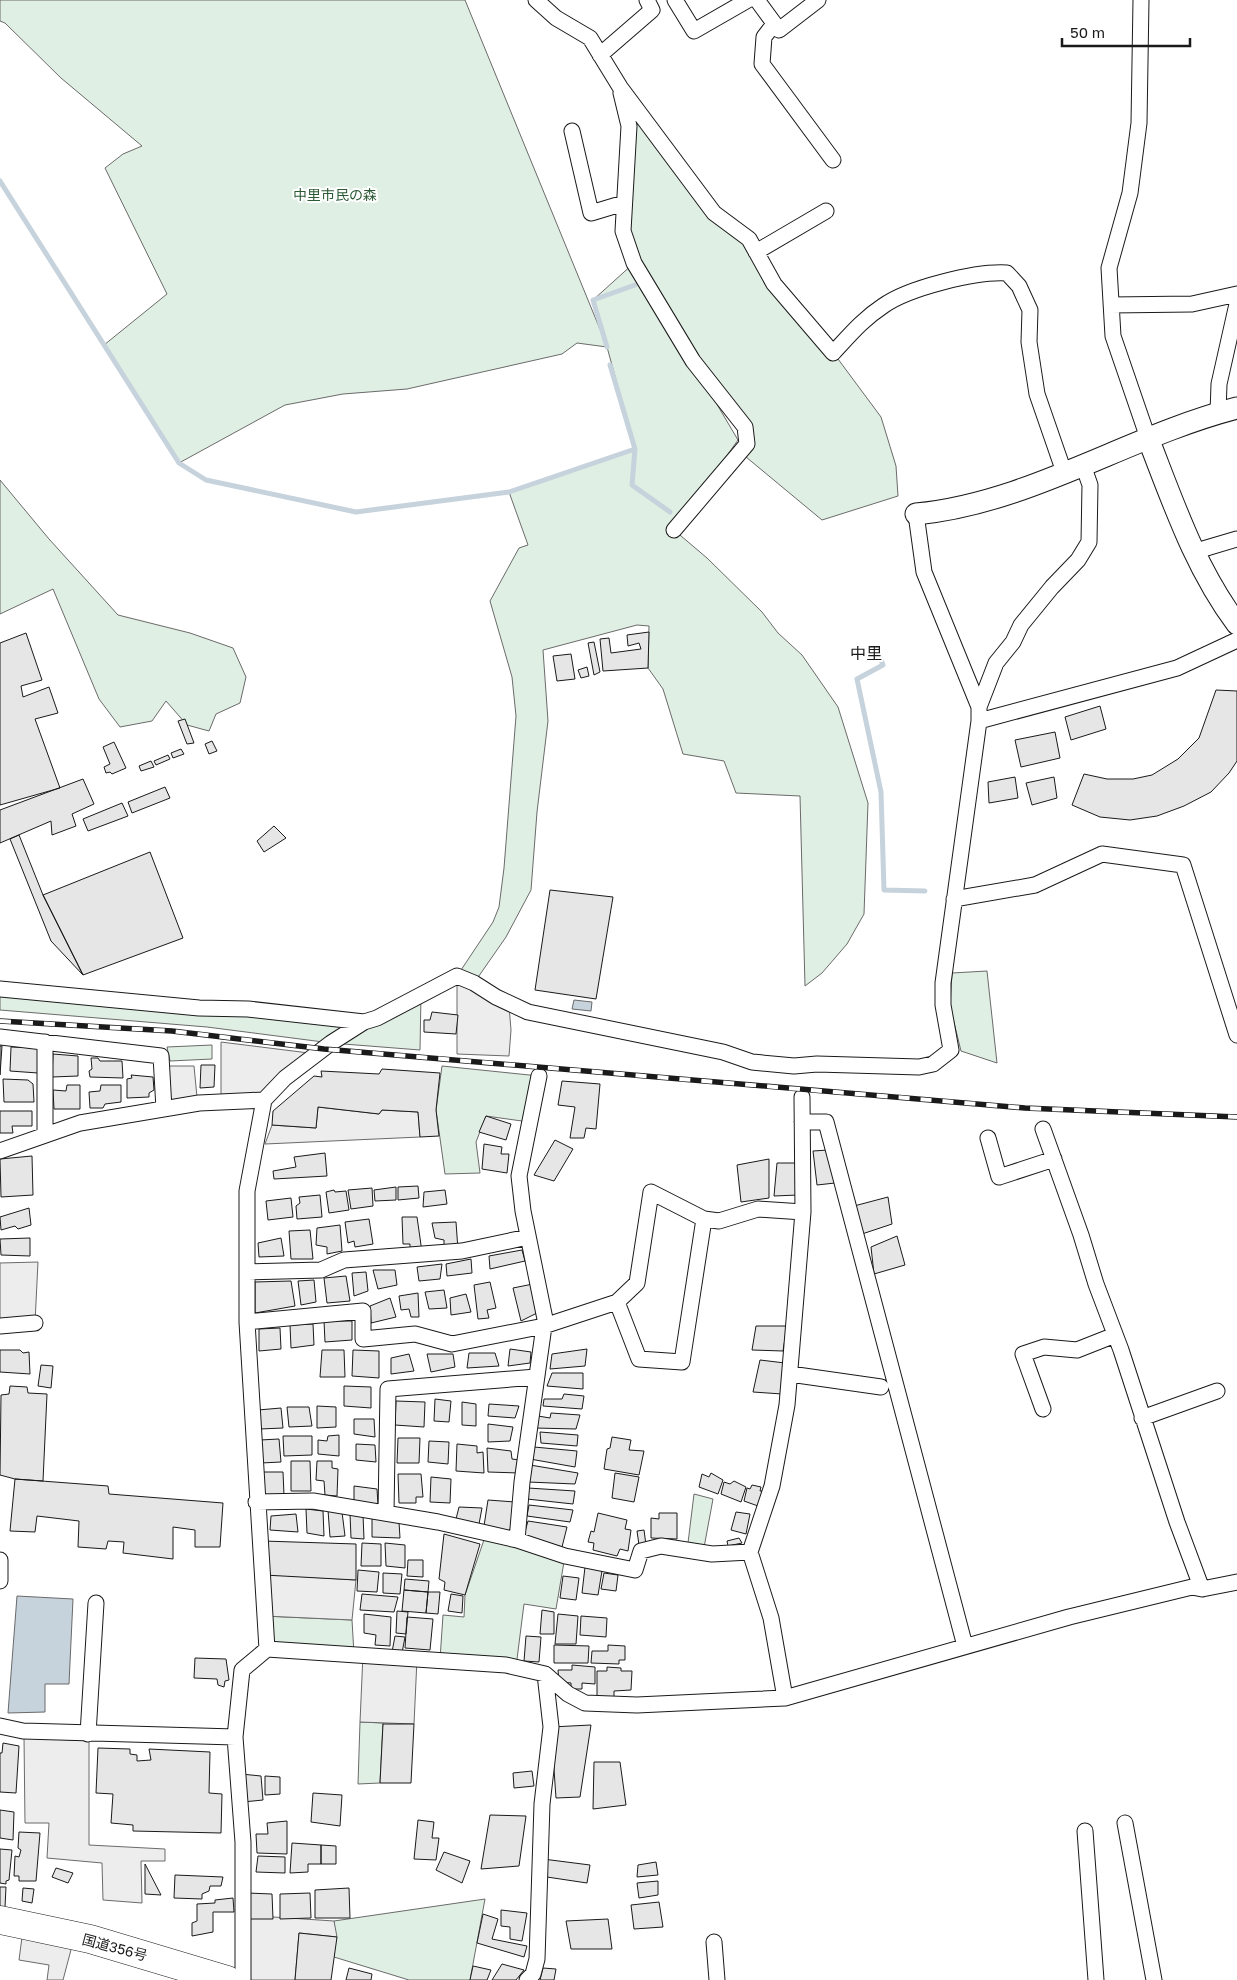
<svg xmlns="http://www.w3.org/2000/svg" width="1237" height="1980" font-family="'Golos Text','Noto Sans JP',sans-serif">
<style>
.green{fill:#e0efe3;stroke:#6a6a6a}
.parking{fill:#ededed;stroke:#6a6a6a}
.water{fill:#c6d2dc;stroke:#6a6a6a}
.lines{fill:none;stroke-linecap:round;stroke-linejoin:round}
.stream{stroke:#c6d2dc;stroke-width:5}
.building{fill:#e6e6e6;stroke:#1a1a1a}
.street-casing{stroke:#1a1a1a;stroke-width:17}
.secondary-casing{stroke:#1a1a1a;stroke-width:23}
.highway-casing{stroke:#1a1a1a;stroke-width:29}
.street{stroke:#fff;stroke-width:15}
.secondary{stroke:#fff;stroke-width:21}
.highway{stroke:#fff;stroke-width:28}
.rail-casing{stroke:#1a1a1a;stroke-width:5.5}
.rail{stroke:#fff;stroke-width:4;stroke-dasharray:11;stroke-linecap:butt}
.labels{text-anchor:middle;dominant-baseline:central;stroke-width:4;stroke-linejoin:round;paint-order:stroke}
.park-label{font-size:14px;fill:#2b5a34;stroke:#fff}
.street-label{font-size:14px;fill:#1a1a1a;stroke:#fff}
.quarter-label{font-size:16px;fill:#1a1a1a;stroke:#fff}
</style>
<rect width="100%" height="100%" fill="#fff"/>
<path class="green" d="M0,0H465L604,339L593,300L634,263L623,231L629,126L620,87L714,213L749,239L881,417L896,466L898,496L822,520L740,452L747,444L669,323L738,440L674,530L707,558L762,612L778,633L802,655L838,707L868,803L864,914L847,944L822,973L805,986L800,796L736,793L724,761L683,754L663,689L648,668L649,626L637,625L543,650L548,721L537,812L531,890L506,937L474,983L457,976L493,922L499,907L504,868L516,716L512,677L490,601L519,548L528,545L509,492L635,449L607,347L577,343L562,354L407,389L343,394L285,405L179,463L104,345L167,294L105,168L123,154L142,146L61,78L5,23L0,21Z
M0,480L49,539L118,615L190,633L233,648L246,677L240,703L216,714L209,731L187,725L166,701L152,721L120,727L99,699L53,589L0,614Z
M987,971L997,1063L961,1051L950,1006L952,973Z
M0,989L364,1022L421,995L420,1050L331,1043L207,1027L0,1010Z
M212,1045V1059L170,1061L167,1047Z
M442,1066L539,1076L529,1122L486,1116L476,1142L480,1173L445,1174L436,1110Z
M694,1494L713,1499L703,1553L687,1551Z
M486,1534L565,1556L556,1609L524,1604L516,1667L440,1659L443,1615L464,1617L465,1595Z
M264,1616L352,1620L354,1654L267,1649Z
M360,1722L383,1723L380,1783L358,1784Z
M485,1899L470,1980H409L334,1957V1921Z"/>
<path class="parking" d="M457,976L509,1006L511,1030L509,1056L457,1054Z
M221,1042L317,1054L264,1100L221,1103Z
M167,1066H194L197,1097L170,1102Z
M318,1107L379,1114L382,1110L418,1112L420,1137L265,1144L272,1125L316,1128Z
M38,1262L35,1323L0,1326V1263Z
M262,1574L356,1580L352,1620L264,1616Z
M363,1654L417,1659L414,1724L360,1722Z
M24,1737L89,1741V1845L165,1849V1861H141L142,1903L103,1900L102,1863L47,1858L49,1823H25Z
M243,1915L334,1921L337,1937L299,1933L295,1980H243Z
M22,1937L72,1946L63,1980H47L49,1965L19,1960Z"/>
<path class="water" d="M574,1000L592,1002L591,1011L572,1009Z
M17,1596L73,1599L69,1684H45V1712L8,1713Z"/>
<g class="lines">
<path class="stream" d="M0,181L179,463L206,480L356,512L509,492L635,449
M607,347L593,300L635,285
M610,365L635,449L632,485L670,512
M876,647L883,665L857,679L881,792L884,890L925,891"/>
</g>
<path class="building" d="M649,632L648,668L603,671L600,639L609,638L611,653L641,649L639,643L628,646L627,635Z
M26,633L42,680L21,686L23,697L49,687L58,713L35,719L60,788L0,805V643Z
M594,642L600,672L594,675L588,643Z
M571,654L575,679L557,681L553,656Z
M587,667L589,676L581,678L578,670Z
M1216,690L1237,691V761L1229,773L1211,792L1184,806L1157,816L1130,820L1100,817L1072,805L1084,774L1107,779H1133L1152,775L1178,759L1199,738Z
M1100,706L1106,729L1071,740L1065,717Z
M185,719L194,743L187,744L178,721Z
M1055,732L1060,758L1021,767L1015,740Z
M212,741L217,751L209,754L205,744Z
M114,742L126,768L112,774L110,772L106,773L104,767L110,764L103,747Z
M181,749L184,754L173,758L171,753Z
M168,755L170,759L156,765L154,761Z
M151,761L154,767L141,771L139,766Z
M1015,777L1018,798L989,803L988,782Z
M1054,777L1057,798L1032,805L1026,783Z
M83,779L94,804L72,814L76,826L52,835L51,821L0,843V810Z
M165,787L170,798L132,813L128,802Z
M122,803L128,816L88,831L83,819Z
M274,826L286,838L264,852L257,841Z
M19,835L43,895L83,975L51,941L10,839Z
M150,852L183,938L83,975L43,895Z
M550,890L613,897L596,999L535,990Z
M432,1012L458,1015L456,1034L424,1032V1020H430Z
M0,1046H2L0,1075Z
M11,1047L39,1048L38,1073L10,1071Z
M53,1054L78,1056V1076L52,1077Z
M91,1058H98L100,1061H122L123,1078L90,1077L89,1071L92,1069Z
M201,1065H215L214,1087L200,1088Z
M382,1069L440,1073L436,1110L439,1136L420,1137L418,1112L382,1110L379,1114L318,1107L316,1128L272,1125L273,1111L314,1076L322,1077L321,1071L379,1074Z
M131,1075L153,1077L154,1090L149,1093V1097L127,1098V1079L132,1078Z
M3,1079L28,1080L33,1084L34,1102H4Z
M562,1081L600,1084L596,1129L586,1128L584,1138H570L575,1107L558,1105Z
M67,1085H80V1109H54L53,1090L66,1091Z
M101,1085H121V1102L105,1104L103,1108H90L89,1092L100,1091Z
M0,1111H32V1126H12L13,1133H0Z
M486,1116L511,1124L506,1140L479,1132Z
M555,1140L573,1149L554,1181L534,1175Z
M484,1144L502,1147L501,1154H509L507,1173L482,1169Z
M828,1150L835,1183L817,1185L813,1151Z
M325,1153L327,1176L274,1179L273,1171L296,1167L294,1157Z
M32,1156L33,1195L1,1197L0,1159Z
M769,1159V1198L741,1202L737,1165Z
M777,1163H796L798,1195L774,1196Z
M418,1186L419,1198L398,1200V1187Z
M396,1187V1200L375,1201L374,1190Z
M372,1188L373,1206L351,1209L348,1190Z
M334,1190L335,1192L346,1191L349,1210L329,1213L326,1192Z
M445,1190L447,1204L423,1207L424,1192Z
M320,1195L322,1217L297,1219L296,1206L300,1203L299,1197Z
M888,1197L892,1224L859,1235L854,1206Z
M291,1198L293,1217L268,1220L266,1201Z
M29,1208L31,1225L18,1229L15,1226L1,1230L0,1217Z
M402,1217H417L422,1252H410V1244H403Z
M369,1219L373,1244L355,1247L354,1241L348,1243L345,1222Z
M456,1222L458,1250L444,1251V1240L435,1238L432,1223Z
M340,1225L342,1251L327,1254V1247L316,1245L317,1228Z
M310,1230L313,1259H291L289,1231Z
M897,1236L905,1265L874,1274L871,1247Z
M30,1238V1256L1,1255L0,1239Z
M281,1238L284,1256L259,1257L258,1243Z
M522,1250L525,1261L490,1269L489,1256Z
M471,1259L472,1273L447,1276L446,1264Z
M442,1264L440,1279L419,1281L417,1267Z
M373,1270H395L397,1285L378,1289Z
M366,1272L368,1291L354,1296L352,1273Z
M346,1276L350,1301L327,1303L324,1278Z
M314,1280L316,1302L301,1305L298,1281Z
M291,1281L295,1306L255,1313V1282Z
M490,1282L496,1308L487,1310L489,1318L478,1319L474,1285Z
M533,1284L537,1313L521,1321L513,1288Z
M444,1290L447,1308L429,1309L425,1292Z
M418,1293L419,1317H411L409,1309L401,1310L399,1296Z
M466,1294L471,1312L451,1315L450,1298Z
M390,1298L396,1317L371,1323L370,1306Z
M324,1321H352V1340L325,1342Z
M313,1324L314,1345L291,1348L290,1325Z
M756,1326H787L783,1351L752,1350Z
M280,1328L281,1349L259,1351V1329Z
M510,1349L531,1352L530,1363L508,1366Z
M587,1349L585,1366L550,1369L552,1354Z
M0,1350H20L23,1353L29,1352L30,1374L0,1372Z
M322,1350H344L345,1377H320Z
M353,1350L379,1351V1378L352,1376Z
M469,1353H495L499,1366L467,1368Z
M409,1354L414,1371L391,1374V1358Z
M427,1354H453L455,1367L431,1372Z
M760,1360L785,1363L782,1394L753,1392Z
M41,1365L53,1366L51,1388L38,1386Z
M552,1373H583V1389L547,1386Z
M10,1386L27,1387L28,1393L47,1394L43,1481L15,1479L0,1475L1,1395L9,1394Z
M344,1386L371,1387V1408L344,1406Z
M564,1394L584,1396L582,1409L543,1406L544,1399H562Z
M435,1399L451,1401L449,1422L434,1421Z
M396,1401L425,1402L424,1427L395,1425Z
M462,1402L476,1404V1426L462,1425Z
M489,1404L519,1406L515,1418L488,1416Z
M317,1406L336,1407V1427L317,1428Z
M287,1407H309L312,1426L289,1427Z
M281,1408L283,1428L260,1429L258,1410Z
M551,1413L580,1415L576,1429L535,1428L538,1416L550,1418Z
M354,1419H374L375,1437L354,1434Z
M488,1424L513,1427L510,1441L488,1442Z
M540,1432L578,1435L577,1446L541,1443Z
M339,1435V1456L318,1454V1440L327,1441L328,1436Z
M283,1436H312V1455L284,1456Z
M612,1437L631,1440L629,1450L644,1451L639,1475L604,1469L607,1449L610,1448Z
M398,1438H420L419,1463H397Z
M279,1439L281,1462L261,1463L260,1440Z
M429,1441L449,1442L448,1464L428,1462Z
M356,1444L375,1445L376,1462L356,1460Z
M457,1444L477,1446V1453L483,1452L484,1473L456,1471Z
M534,1447L577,1451L575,1467L530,1459Z
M487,1448L511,1451L512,1459L520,1460L519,1473L488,1472Z
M291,1461H310L311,1491H291Z
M317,1461H332V1468L338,1469L337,1496L325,1495L324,1481L316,1480Z
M530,1465L578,1473L575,1484L528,1482Z
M262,1472H283L284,1495H263Z
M615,1473L639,1477L634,1502L612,1498Z
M711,1473L723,1480L718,1494L699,1487L702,1474L709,1477Z
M398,1474H421L423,1497H416V1503H399Z
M431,1477L451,1479L450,1503L430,1502Z
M15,1479L108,1486L109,1494L223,1503L220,1547H195V1530L173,1527V1559L123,1553L124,1542L108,1541L106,1549L78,1547L79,1521L37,1516L35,1532L10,1531Z
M734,1481L746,1487L741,1502L721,1494L724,1482L730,1484Z
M752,1485L761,1487L760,1491H764L758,1506L744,1501L747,1488L750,1489Z
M354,1486L377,1489L378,1505L354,1502Z
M528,1488L575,1491L573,1504L527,1499Z
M488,1500L515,1502L511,1531L484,1526Z
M529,1505L573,1510L570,1522L527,1516Z
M459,1507L482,1508L479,1524L456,1519Z
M306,1509L323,1511L324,1536L307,1533Z
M328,1510L342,1512L345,1536L330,1537Z
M736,1512L750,1514L746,1534L731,1530Z
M598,1513L627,1520L625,1529L631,1530L628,1551L620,1549L617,1556L593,1550L594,1543L588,1542L591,1531L594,1532Z
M659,1513H677V1539L651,1538V1518L659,1519Z
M296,1514L298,1532L270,1530L271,1516Z
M350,1514L363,1515L364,1539L351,1538Z
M372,1518L399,1522L400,1538L372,1537Z
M528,1521L567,1527L562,1547L524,1535Z
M644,1530L646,1545H639L637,1531Z
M444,1534L480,1544L465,1595L444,1590L445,1582L439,1579Z
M739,1538L742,1543L728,1546L727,1541Z
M263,1541L356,1544V1580L264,1575Z
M362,1543L381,1544V1566H361Z
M385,1543L405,1545V1568L386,1566Z
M408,1560H423V1577L407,1576Z
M585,1567L602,1571L598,1595L582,1593Z
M358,1570L379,1572L377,1592L357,1591Z
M383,1573L402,1574L400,1594L383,1593Z
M604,1573L618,1575L616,1591L601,1589Z
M563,1576L579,1578L576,1600L560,1598Z
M405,1579L429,1581L428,1592L404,1590Z
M404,1590L428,1592L426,1613L402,1611Z
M428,1592H440L438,1614L426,1613Z
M362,1594L398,1597L394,1612L360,1610Z
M451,1594L463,1596L462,1613L448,1611Z
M542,1610L554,1612V1634H540Z
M397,1611L408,1612L406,1634L396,1633Z
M364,1614L391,1617L390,1646L375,1645L376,1635L364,1633Z
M558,1614L578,1616L576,1644H555Z
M581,1616L607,1618L606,1637L580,1635Z
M407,1617L433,1619L430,1650L405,1648Z
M395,1636L405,1637L402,1653L392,1652Z
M526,1636L541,1637L539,1662L524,1661Z
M554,1645L589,1646L588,1663H554Z
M608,1645L625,1646V1660H619V1664L591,1663L592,1651H608Z
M195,1658L226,1659L229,1680L225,1681L224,1687L218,1685L217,1679L194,1678Z
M572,1665L595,1667V1684L582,1683V1689H571V1683L559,1682L558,1670H572Z
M607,1667L621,1668V1671H632L631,1690L614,1691V1698H597V1671H607Z
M383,1724H414L411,1783H380Z
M591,1725L580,1797L556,1798L551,1727Z
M3,1743L19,1746L16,1793L0,1792V1753H2Z
M98,1748L130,1749V1754L137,1755V1761L151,1760L149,1749L210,1752L209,1793L222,1794L221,1833L133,1831V1825L111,1823L113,1794L96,1793Z
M594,1762H620L626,1805L593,1809Z
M532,1771L534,1786L514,1788L513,1773Z
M241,1774L261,1776L263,1800L243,1802Z
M265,1776L280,1777V1794L265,1795Z
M313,1793L342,1795L340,1826L311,1822Z
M0,1810L14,1812L13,1840L0,1838Z
M490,1815L526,1816L519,1866L481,1869Z
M418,1820L434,1822L432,1838H439L436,1860L414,1859Z
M287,1821V1854L257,1853L256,1834H268L267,1823Z
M19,1832L40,1833L36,1881H19V1876H14L15,1856L19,1857L21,1850L18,1848Z
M292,1843L321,1845V1864H308V1872L290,1873Z
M321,1845L336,1846V1864H321Z
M0,1849L12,1850L9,1880L6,1881V1884L0,1883Z
M444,1852L470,1861L462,1883L436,1870Z
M258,1856L285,1857V1873L256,1872Z
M543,1859L590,1865L587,1883L547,1877Z
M656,1862L658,1875L637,1877L638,1865Z
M145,1864L161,1895L145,1894Z
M56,1868L73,1873L68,1883L52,1877Z
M175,1875L223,1877L221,1886H210L209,1891L202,1894V1899L174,1898Z
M658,1881V1895L639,1898L637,1883Z
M0,1887H6L5,1907H0Z
M23,1888L34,1889L32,1903L22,1901Z
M349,1888L350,1918H315V1890Z
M247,1893L272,1894L273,1919H248Z
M310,1893L311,1918L280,1919V1894Z
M233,1898L234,1912H213V1932L192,1936V1923L197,1921V1904L215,1903V1900Z
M659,1902L663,1927L634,1929L631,1905Z
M501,1910L527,1913L522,1941L510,1939V1927L501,1926Z
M483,1914L498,1919L492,1939L527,1946L524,1957L477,1943Z
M608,1919L612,1949H571L566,1921Z
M299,1933L337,1937L331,1980H295Z
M502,1964L524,1970L516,1980H492Z
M473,1966L491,1970L487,1980H470Z
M349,1968L372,1974L371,1980H346Z
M543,1968L556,1969L554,1980H540Z"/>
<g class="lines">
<defs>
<path id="street" d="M536,0L556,18L590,38L620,87L714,213L749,239L774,284L833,353C849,336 863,319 883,306C908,288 976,271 1007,273L1019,286L1030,310L1029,342L1037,394L1064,472
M675,0L694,31L748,0
M757,0L779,30L818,0
M1141,0L1139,123L1130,193L1109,268L1113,336L1148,438
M774,24L764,37L762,64L833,160
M600,55L652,10L647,0
M621,93L629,126L623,231L634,263L693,361L745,427L747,444L674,530
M572,131L591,213L624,203
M756,252L826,211
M1111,305L1192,304L1237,294
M1218,413L1219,384L1237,304
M916,514L924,572L979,707
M1193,552L1237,539
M979,721L1177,668L1237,640
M954,899L1035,885L1102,854L1183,865L1237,1035
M0,989L199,1008L248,1009L364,1022L377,1018L457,976L474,983L496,997L528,1012L723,1052L752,1062L794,1066L817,1064L919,1067L933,1064L951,1050L943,1005V983L979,721V707L996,663L1013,642L1021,625L1052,587L1078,560L1089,542L1090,485L1083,465
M0,1037L161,1056L164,1109
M802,1122H826L965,1646
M1043,1129L1081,1235L1096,1284L1121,1350L1177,1522L1202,1589
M45,1134V1042
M988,1138L999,1177L1054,1159
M0,1151L80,1123L199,1103L264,1100
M704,1219L719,1221L758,1209L803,1212
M248,1272L321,1270L344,1260L462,1251L528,1237
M247,1322L363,1311V1339L415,1334L452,1344L544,1326L617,1302L639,1359L682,1362L704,1219L651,1192L637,1283L617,1302
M0,1326L35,1323
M790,1374L881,1387
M1043,1409L1023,1354L1044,1347L1077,1350L1115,1335
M1142,1418L1217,1391
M256,1502L313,1501L438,1522L517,1540L565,1556L635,1570L641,1551L661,1546L712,1554L750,1552
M386,1513L388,1389L536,1377
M517,1540L522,1482L545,1319L523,1211L519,1176L539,1076
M0,1560V1581
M267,1649L247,1322V1191L264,1100L285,1078L331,1043L364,1022
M545,1674L568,1694L585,1703L637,1705L785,1698L1069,1617L1192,1587L1202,1589L1237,1582
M785,1698L771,1618L750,1552L772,1486L787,1405L803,1212L802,1097
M0,1726L23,1731L235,1737
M88,1734L96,1603
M1125,1823L1154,1980
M1085,1831L1096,1980
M714,1942L717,1980
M243,1980V1842L235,1737L242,1670L267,1649L506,1665L545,1674L551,1727L542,1804L537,1959L533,1974L527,1980"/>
<path id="secondary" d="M1148,438C1173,502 1195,568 1237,624
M916,514C1030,503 1128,436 1237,408"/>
<path id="highway" d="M0,1920L90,1939L227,1980"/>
</defs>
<use href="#street" class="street-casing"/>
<use href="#secondary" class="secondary-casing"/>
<use href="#highway" class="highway-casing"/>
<use href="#street" class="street"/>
<use href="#secondary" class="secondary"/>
<use href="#highway" class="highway"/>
<defs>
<path id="rail" d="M0,1021L172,1031L324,1049L1025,1108L1237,1117"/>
</defs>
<use href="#rail" class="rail-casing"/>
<use href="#rail" class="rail"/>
</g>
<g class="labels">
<g class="park-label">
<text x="335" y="194">中里市民の森</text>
</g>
<g class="street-label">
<text transform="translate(115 1947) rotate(15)">国道356号</text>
</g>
<g class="quarter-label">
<text x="866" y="653">中里</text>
</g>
</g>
<path d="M1062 38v8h128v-8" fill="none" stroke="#1a1a1a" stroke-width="2.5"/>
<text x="1070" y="38" font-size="15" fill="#1a1a1a" stroke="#ffffff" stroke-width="4" paint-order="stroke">50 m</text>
</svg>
